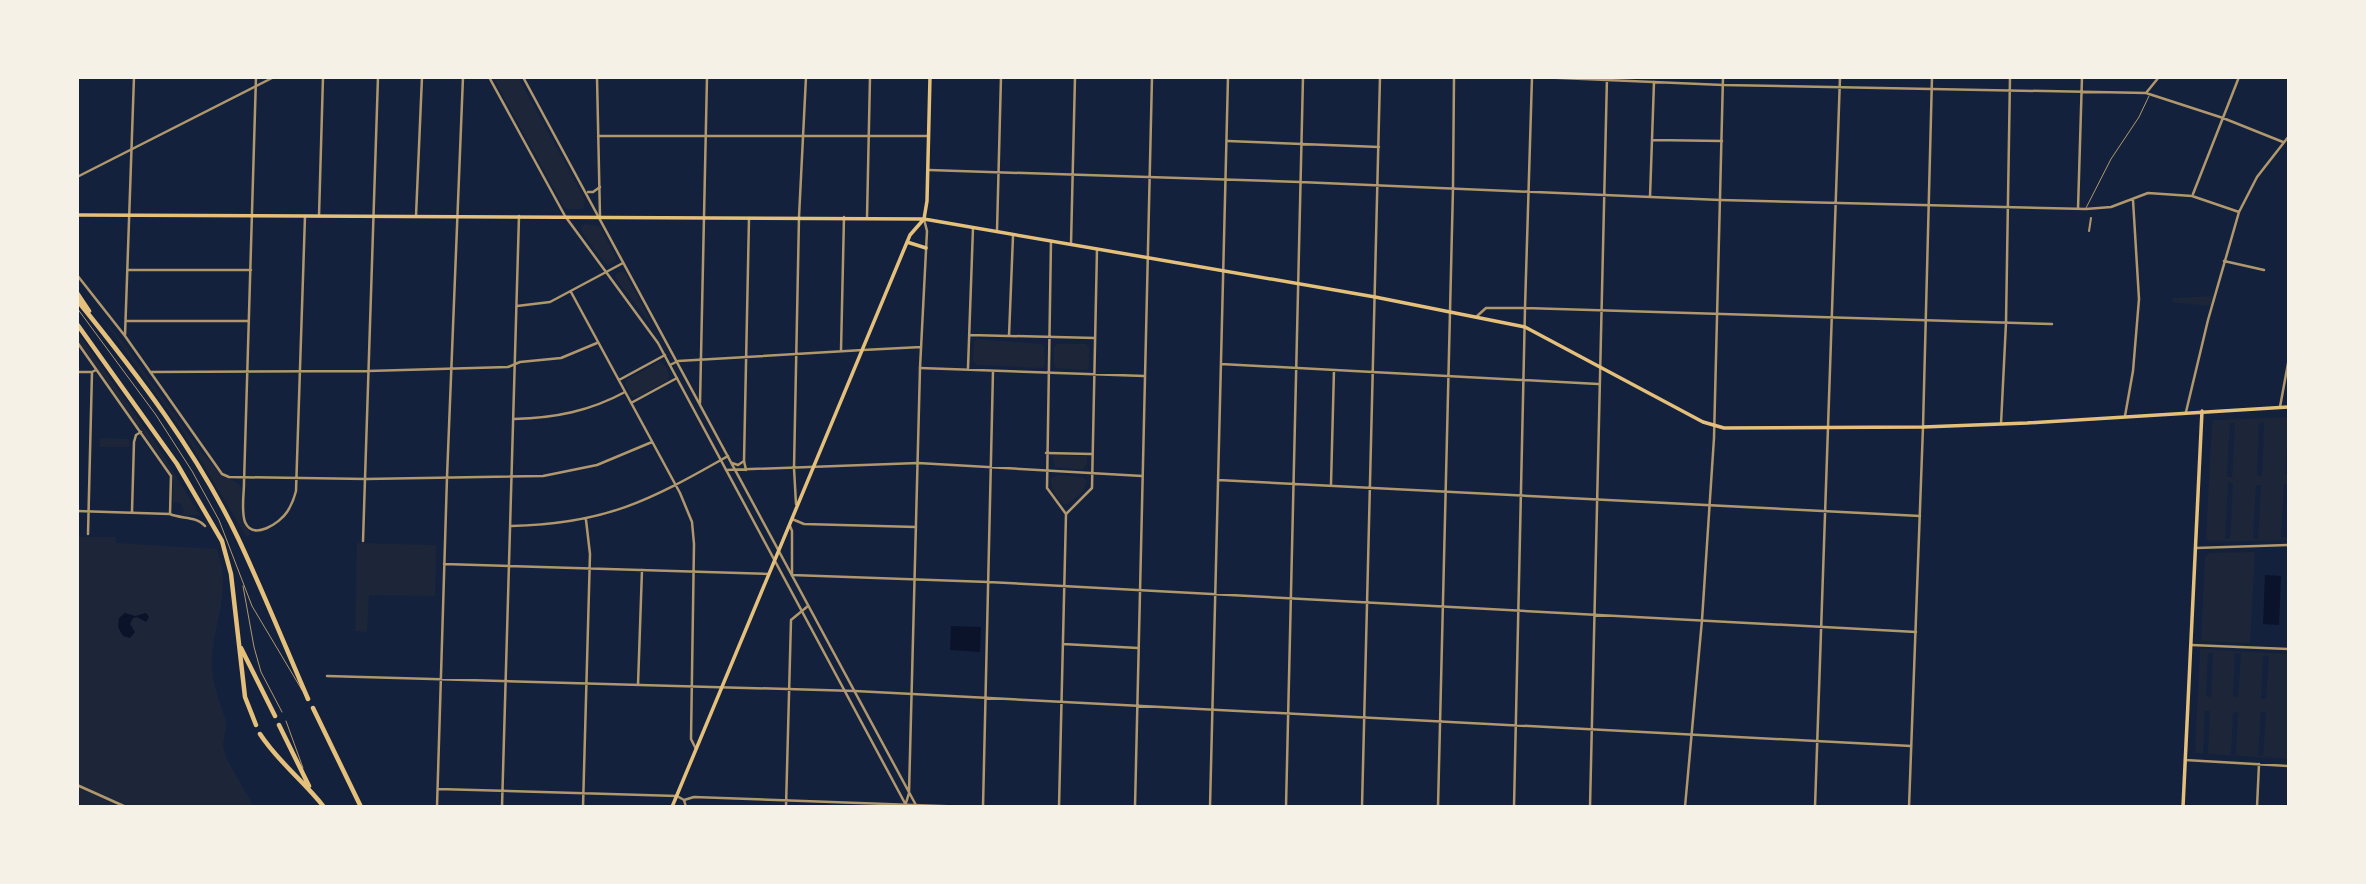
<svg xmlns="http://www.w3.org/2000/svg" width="2366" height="884" font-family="Commissioner,sans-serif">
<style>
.green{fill:#1d2539;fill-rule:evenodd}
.water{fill:#0b132b}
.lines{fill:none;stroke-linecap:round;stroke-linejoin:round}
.service{stroke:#b1986c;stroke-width:1}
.pedestrian{stroke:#b1986c;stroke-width:2}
.minor{stroke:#b1986c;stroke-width:2.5}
.tertiary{stroke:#b1986c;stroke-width:2.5}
.secondary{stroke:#e5c07b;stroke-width:3.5}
.motorway{stroke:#e5c07b;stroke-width:4.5}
</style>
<rect width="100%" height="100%" fill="#14213d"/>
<path class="green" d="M493,77H518L585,200L583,209H568L564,207Z
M585,224L599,226L616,257L615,262L608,265L604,262L582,232L581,226Z
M622,271L625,273L670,358L652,326L615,277L617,273Z
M2215,296L2212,306L2172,302L2173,298Z
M100,316L123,342L198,448L222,475L236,482L241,487L243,493V520L251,535L246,536L183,431Z
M77,332L154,441L200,515H182L184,510L179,502L173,503V475L77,339Z
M977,339L1042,344L1044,346L1045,365L1043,368L977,365L973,361L974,342Z
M1057,344H1086L1089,347V367L1086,370L1056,368L1054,366V347Z
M659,362C665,363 671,373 668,380L638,397L631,396L625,385L626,380Z
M2289,417L2285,474L2289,475V484H2284L2281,537L2287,538L2289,490V540L2209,542L2206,538L2212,422L2214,420ZM2264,422L2262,476H2257L2259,423ZM2230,423H2235L2232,477H2227ZM2228,482L2233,483L2230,539H2225ZM2256,485H2261L2258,539L2253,538Z
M100,438L129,439V447H100Z
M1052,455L1087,456V464L1082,470L1055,467Z
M1058,475L1082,477L1087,481L1083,492L1066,505C1057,500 1050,488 1051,478Z
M77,537H115L116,543L217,549C232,590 214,621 212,660C211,681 219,699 225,718C229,728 221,739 224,750C227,763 247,793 254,807H77Z
M357,543L436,545L435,596L369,595L367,632L355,631Z
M2255,552L2250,643L2201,641L2205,557L2209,553Z
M2200,649L2289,654L2287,756L2289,759L2195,753ZM2208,653H2213L2211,697L2206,696ZM2235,653L2241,654L2238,697L2233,696ZM2263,656H2269L2266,699H2261ZM2205,711H2210L2208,754L2203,753ZM2238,712L2236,756H2231L2233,713ZM2261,712L2266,713L2263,756H2258Z"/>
<path class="water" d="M2265,575L2281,576L2279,625L2263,624Z
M125,613L135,616L146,613L149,617L146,622L137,617L133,618L130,624L135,632L130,638L123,636L118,627L119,618Z
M951,626L981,627L980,652L950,650Z"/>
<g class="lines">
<path class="service" d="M2086,208L2111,159L2139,117L2149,96
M77,308L156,415L192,471L219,520L252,606L302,690
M243,586L254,647L261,672L282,712
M286,721L303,768"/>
<path class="pedestrian" d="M2089,231L2091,218"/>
<path class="minor" d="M256,77L244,483C244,495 241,511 245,522C253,541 280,523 287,512C291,506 294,499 296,491L305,216
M597,77L600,217
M1537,77L1723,85L2146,93L2223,118L2283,142
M2146,93L2159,77
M598,136H928
M1653,140L1722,141
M1228,141L1379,147
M929,170L1300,182L1720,200L2086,209L2111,207L2148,193L2192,196L2239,212
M2193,194L2239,77
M1650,197L1654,82
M2078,209L2082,77
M319,216L323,77
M416,216L422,77
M867,218L870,77
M997,231L1001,77
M1051,241L1047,488L1066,514L1059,807
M1071,244L1075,77
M2224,261L2264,270
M128,270H251
M77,275L125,336L222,474L229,477L366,479L543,476L597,465L652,442
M571,292L680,493L692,522L694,544L691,739L696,749
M517,306L550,302L623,263
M1476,317L1486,308H1525L2052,324
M126,321H249
M970,335L1095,338
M125,336L134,77
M1009,336L1013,236
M77,342L171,476L170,514
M841,351L844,217
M1221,364L1598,384
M670,365L678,361L863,350
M920,368L1144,376
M968,368L973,228
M77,372H92L96,370
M150,372L368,371L508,367L520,362L561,358L597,343
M619,380L665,355
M631,403L677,378
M700,403L707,77
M2280,407L2289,358
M2186,412L2208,320L2239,212L2257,177L2289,136
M2125,416L2133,371L2139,299L2133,200
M514,419C555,418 590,411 625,392
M2001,424L2006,323L2010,77
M1046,453L1092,454
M726,470L918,463L1142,476
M746,470L744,461L749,218
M1218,480L1920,516
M1331,484L1334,370
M796,504L794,468L799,217L806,77
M77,511L170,514C181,519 197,516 205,526
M132,512L134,442L136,435L141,432
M1066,514L1092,488L1097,249
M792,519L804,524L916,527
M511,526C605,524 649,501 728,456
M790,526L792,531V575L988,582L1916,632
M88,534L92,372
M363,541L378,77
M2196,548L2289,545
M444,564L769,574
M1063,644L1138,648
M2191,645L2289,649
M327,676L855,691L1911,746
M638,685L642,570
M2185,760L2289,766
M77,785L126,807
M438,789L677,796L684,800L694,797L969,807
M684,800L686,807
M437,807L447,477L463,77
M502,807L519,216
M583,807L590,554L586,520
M786,807L791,620L808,606
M983,807L993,371
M1135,807L1152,77
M1210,807L1228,77
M1286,807L1303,77
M1362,807L1380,77
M1438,807L1453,188L1454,77
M1514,807L1525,308L1532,77
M1590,807L1607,77
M1815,807L1840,77
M2257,807L2259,764"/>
<path class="tertiary" d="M489,77L565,216L658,343L907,807
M523,77L917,807
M77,177L274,77
M588,192H593L600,187
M863,350L921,347
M732,463L738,465L744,461
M906,803L909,793L920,368L927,231L924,219
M1685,807L1702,620L1714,438L1723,77
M1909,807L1923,427L1932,77"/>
<path class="secondary" d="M77,215L924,219L1375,297L1525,327L1703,422L1724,428L1923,427L2027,423L2289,407
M924,219L927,201L930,77
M907,242L926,248
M672,807L910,235L924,219
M2183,807L2202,411"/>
<path class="motorway" d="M77,293L89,311
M77,300C137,374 197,452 238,538C263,591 285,646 308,699
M77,324L177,464L222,541L231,574L245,697L256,725
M241,648L275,716
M313,708L361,807
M279,725L309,786
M260,734C278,762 304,781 324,807"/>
</g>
<rect width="2366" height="884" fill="none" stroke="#f6f1e7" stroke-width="158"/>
</svg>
